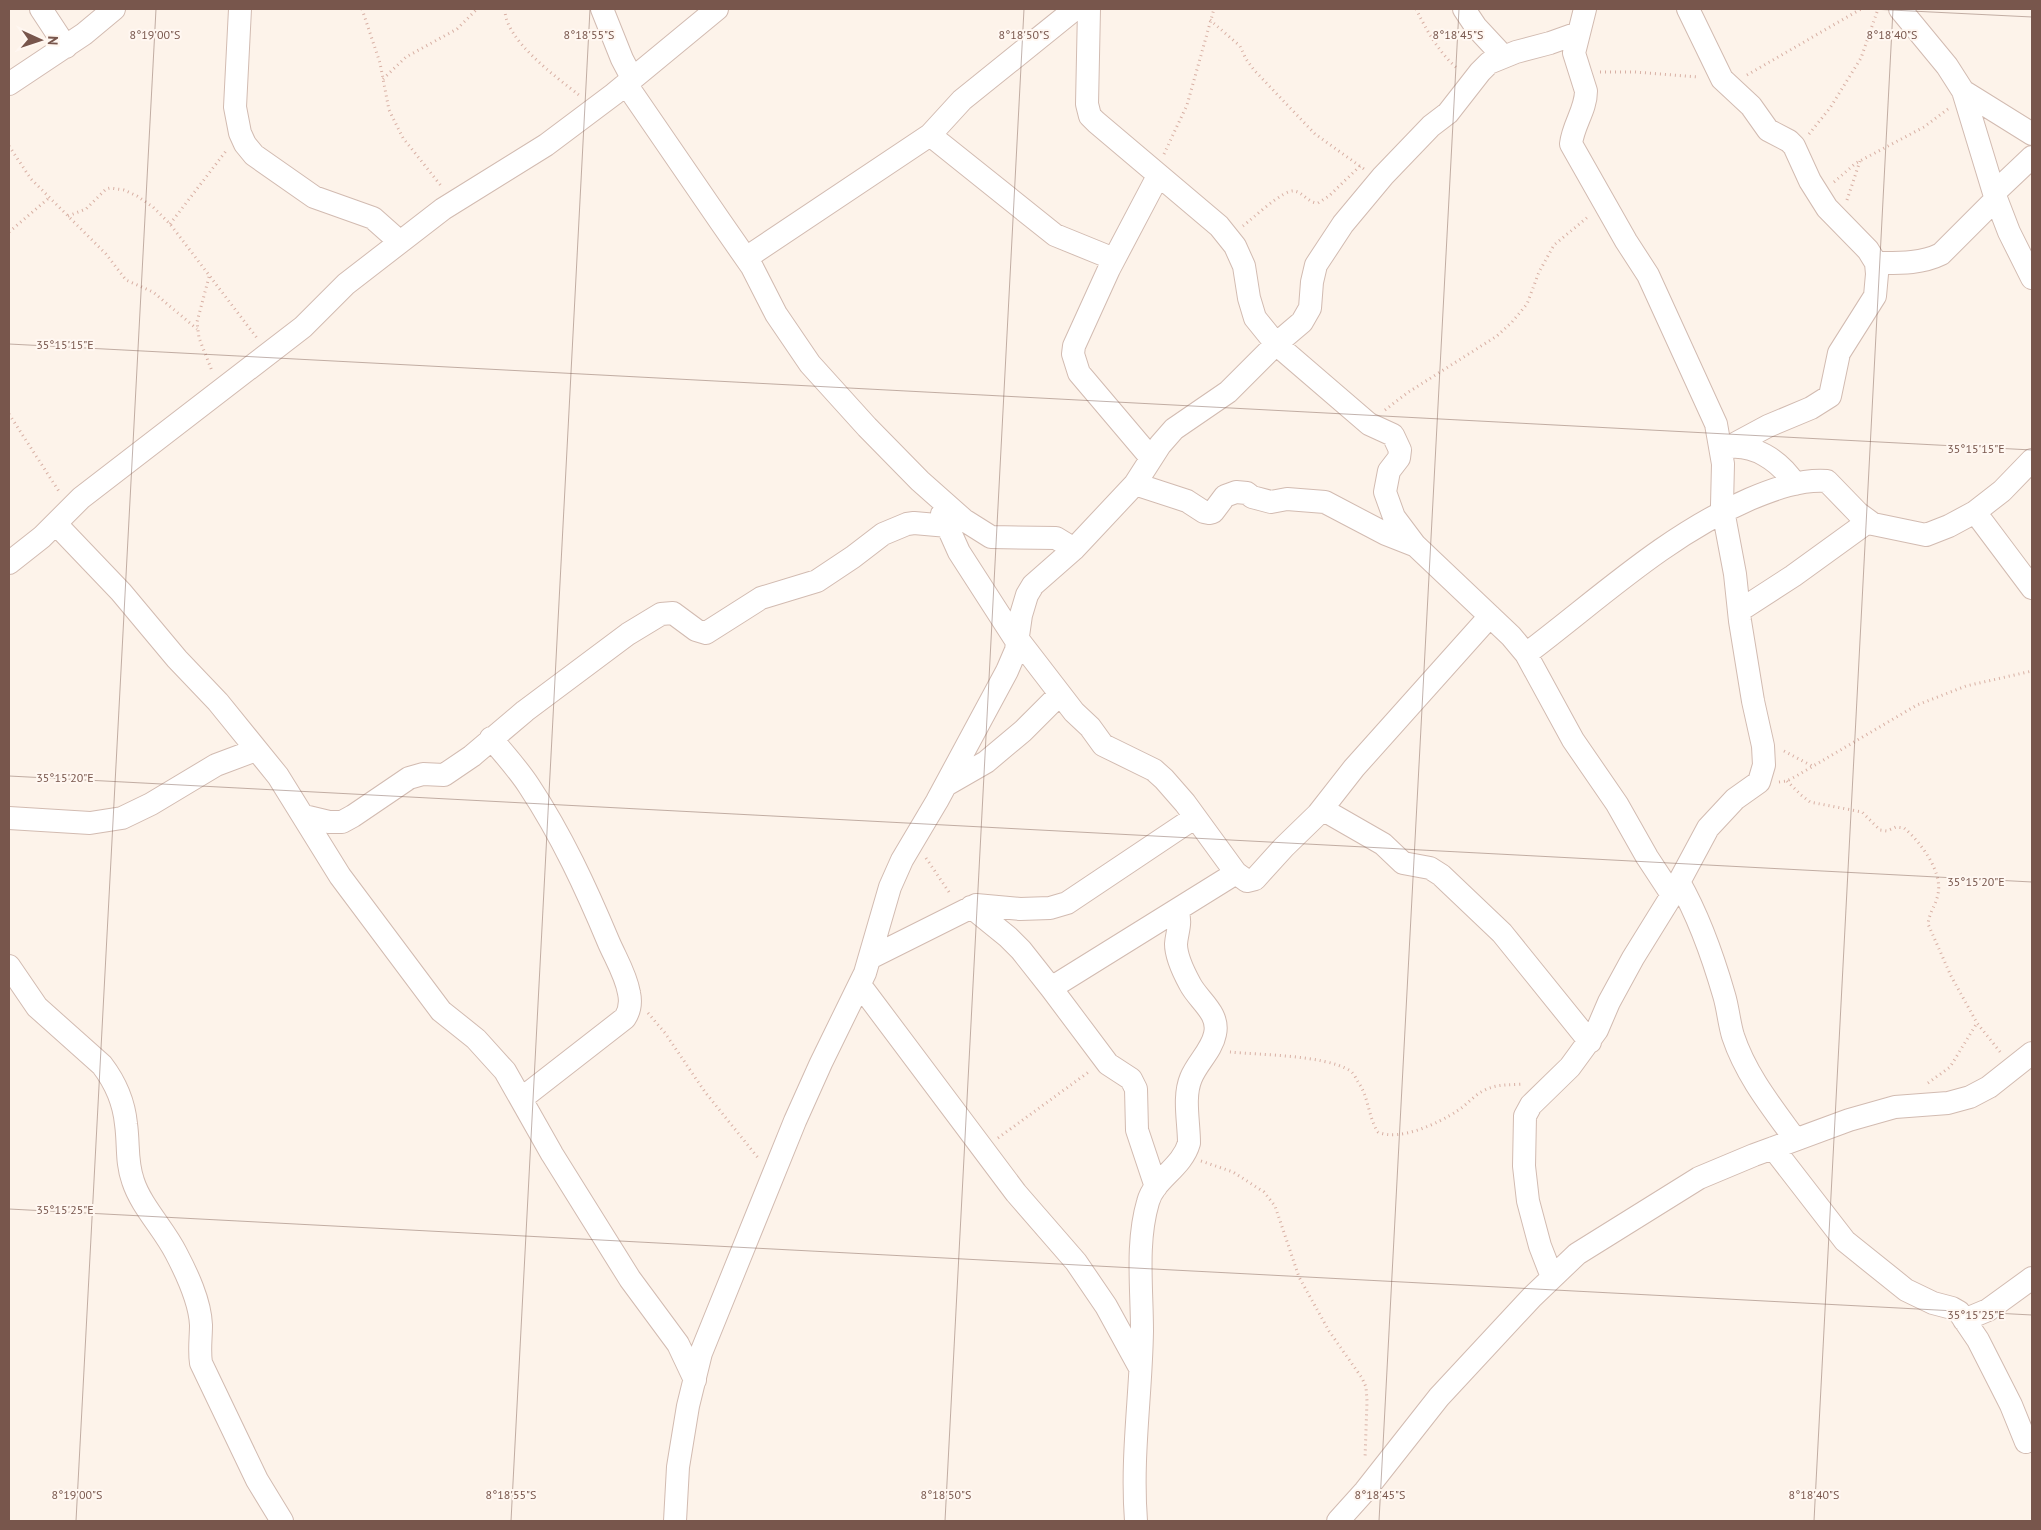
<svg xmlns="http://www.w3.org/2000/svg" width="2041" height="1530" font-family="'PT Sans',sans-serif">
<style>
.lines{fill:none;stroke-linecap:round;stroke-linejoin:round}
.street-casing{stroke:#d2bbb1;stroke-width:24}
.path{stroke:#d8b0a4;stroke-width:3;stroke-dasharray:1 4;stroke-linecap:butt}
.street{stroke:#fff;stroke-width:22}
.ticks{fill:none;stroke:#78564c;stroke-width:1;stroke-opacity:0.45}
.ticks-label{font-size:12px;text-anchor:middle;fill:#78564c;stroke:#fff7f1;stroke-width:4;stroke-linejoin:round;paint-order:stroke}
</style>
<rect width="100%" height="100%" fill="#fdf3ea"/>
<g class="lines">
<defs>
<path id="street" d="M41,9L66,47
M240,9L235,107L240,133L245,144L254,155L314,197L373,218L400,242
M602,9L622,59L632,78
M1089,9L1087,104L1090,116L1096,122L1219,226L1235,246L1244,266L1249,298L1255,318L1276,344L1369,424L1393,435L1400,450L1399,458L1389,471L1385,492L1394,517L1415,545L1511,636L1526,654L1573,740L1617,804L1647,857L1672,895
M1464,9L1476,27L1503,56
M1688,9L1722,79L1751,106L1768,130L1789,141L1794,146L1810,181L1827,208L1868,250L1876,263L1877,274L1875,296L1839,353L1830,396L1811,408L1768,426L1729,447
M1900,9L1947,66L1963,91L1994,193L2009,232L2032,278
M9,84L84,34L114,9
M626,84L720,221L752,267L776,314L810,364L867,427L920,481L964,520L991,537L1056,538L1074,549
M1963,91L2032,134
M930,135L1055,235L1114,259
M1994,193L2032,157
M746,258L930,135L962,100L1075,9
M1876,263C1898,263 1921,264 1941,254L1996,199
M1724,448C1753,442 1780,461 1795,484
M1151,458L1079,373L1073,354L1074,346L1109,269L1158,176
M1135,484L1187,501L1204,512L1209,513L1213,512L1225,496L1236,492L1247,493L1252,497L1271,502L1287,499L1325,502L1386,534L1414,545
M1975,512L2032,588
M942,514L959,552L1017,642
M56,524L121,592L177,659L218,702L278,776L340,876L441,1011L476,1039L505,1071L552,1154L630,1279L678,1344L695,1380
M9,563L42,537L81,498L303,327L346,284L443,209L546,145L614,94L717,9
M1739,611L1793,576L1869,521
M1017,638L1074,712L1090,727L1103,745L1154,770L1164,779L1185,803L1236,873L1247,881L1255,879L1284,847L1318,814L1354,768L1490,616
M1526,654C1599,599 1665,536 1750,499C1774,489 1801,479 1827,481L1858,513L1873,524L1926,535L1949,526L1975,512L2002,491L2032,460
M491,738C504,754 518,769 529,786C562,836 586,888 609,943C616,959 626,975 629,993C631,1002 630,1010 625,1018L521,1099
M946,785L986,762L1023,731L1060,694
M1322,809L1383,844L1403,863L1430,868L1441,875L1502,933L1590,1042
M304,816L329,822H342L353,816L409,778L423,774L444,775L472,756L525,711L628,634L661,614L673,613L696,630L706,633L761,598L817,581L853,557L883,534L907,524L914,523L948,526
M9,818L90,823L122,818L151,804L216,765L256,750
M1679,882C1699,917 1713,957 1724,995C1728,1008 1729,1023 1733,1036C1746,1075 1771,1106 1795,1139
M971,907L1008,937L1021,950L1051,988L1108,1064L1131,1079L1136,1089L1137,1130L1156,1187
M870,958L976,905L1020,909L1050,908L1067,903L1194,818
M9,966L37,1007L102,1065C115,1082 124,1103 126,1124C129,1145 126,1161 133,1181C141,1206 164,1229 176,1253C187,1274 200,1301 201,1325C201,1338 199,1350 201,1363L257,1480L282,1521
M860,985L1016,1193L1076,1262L1106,1306L1140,1368
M1051,988L1236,873
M1773,1148L1845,1241L1906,1290L1933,1303L1952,1308L1959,1312L1978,1340L2011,1405L2026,1442
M1552,1277L1540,1246L1528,1201L1524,1166L1525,1116L1531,1105L1570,1067L1597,1030L1609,1002L1633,958L1672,895L1708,828L1735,799L1759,782L1764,765L1763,746L1753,701L1740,621L1735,574L1722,505L1723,464L1716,424L1648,275L1626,241L1571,144C1573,125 1586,110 1586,91L1574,53L1585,9
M1964,1320L1988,1310L2032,1278
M675,1521L678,1467L688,1406L701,1353L795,1121L821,1063L865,973L890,887L902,860L937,801L1007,671L1016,650L1021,615L1027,595L1033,585L1074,549L1135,484L1160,445L1174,429L1228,392L1276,344L1302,322L1310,308L1312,282L1316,265L1343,224L1383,176L1431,126L1448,113L1480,72L1489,63L1516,52L1550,43L1578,33
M1136,1521C1131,1457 1141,1395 1142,1331C1142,1288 1136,1243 1148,1202C1154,1179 1182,1168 1189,1143C1189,1122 1183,1097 1191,1078C1197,1063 1212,1050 1215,1034C1220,1013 1198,1000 1190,984C1184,973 1176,957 1176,944C1177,931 1182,923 1177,910
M1338,1521L1365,1491L1439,1397L1532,1297L1577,1254L1699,1178L1754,1155L1849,1120L1895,1107L1948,1103L1970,1097L1989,1087L2032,1053"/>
</defs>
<use href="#street" class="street-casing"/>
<path class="path" d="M362,9L380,63L389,110L403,138L442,187
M505,9C504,39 556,77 579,95
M1416,9C1427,31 1439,53 1458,69
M1210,20L1240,46L1246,59L1254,70L1315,134L1364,169
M1600,72H1635L1698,77
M1747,75L1861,9
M383,79L406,57L457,29L477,9
M1809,134L1830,108L1861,58L1878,9
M9,146L31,179L106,254L126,280L153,292L197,329
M1164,154L1187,105L1214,9
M1834,182L1856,163L1924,127L1948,109
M1847,200L1860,161
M68,216L86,209L106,189L110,188L124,190L137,196L153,207L170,224L257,338
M170,224L226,151
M1243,226C1252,219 1284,189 1294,191C1303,192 1308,203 1318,203L1329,196L1360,166
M9,232L50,197
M209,277L197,322L199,338L212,371
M1385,410L1407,393L1497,336L1512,322L1527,304L1539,272L1554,245L1589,216
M9,414L60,493
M1784,751L1812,766
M1787,781L1801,795L1810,802L1862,812L1880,830L1887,831L1896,827L1904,828C1920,841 1943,872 1938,894C1936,905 1929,913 1928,924L1951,976L1977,1023L2001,1053
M1779,782L1787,781L1798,775L1917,705L1966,686L2032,671
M926,858L951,895
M648,1013L665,1033L705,1092L759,1159
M1230,1052C1261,1055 1323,1055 1349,1070C1353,1072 1356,1078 1358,1082C1369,1097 1368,1117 1378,1132C1399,1142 1439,1123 1457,1111C1467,1105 1474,1095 1485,1090C1497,1084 1509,1085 1523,1084
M1928,1083L1950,1067L1977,1023
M998,1138L1090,1071
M1201,1161L1233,1172L1264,1192L1275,1206L1299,1277L1329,1331L1362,1378L1366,1387L1367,1401L1365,1459"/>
<use href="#street" class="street"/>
</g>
<path class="ticks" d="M1871,9L2032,17M9,344L2032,450M9,776L2032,882M9,1209L2032,1315M76,1521L156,9M511,1521L590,9M945,1521L1024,9M1379,1521L1459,9M1814,1521L1893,9"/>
<g class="ticks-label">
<text x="155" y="39">8°19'00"S</text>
<text x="589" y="39">8°18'55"S</text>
<text x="1024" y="39">8°18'50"S</text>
<text x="1458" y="39">8°18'45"S</text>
<text x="1892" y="39">8°18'40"S</text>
<text x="65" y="349">35°15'15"E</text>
<text x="1976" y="453">35°15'15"E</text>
<text x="65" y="782">35°15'20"E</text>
<text x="1976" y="886">35°15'20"E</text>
<text x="65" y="1214">35°15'25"E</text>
<text x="1976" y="1319">35°15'25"E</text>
<text x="77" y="1499">8°19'00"S</text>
<text x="511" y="1499">8°18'55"S</text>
<text x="946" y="1499">8°18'50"S</text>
<text x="1380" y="1499">8°18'45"S</text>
<text x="1814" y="1499">8°18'40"S</text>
</g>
<rect width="2041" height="1530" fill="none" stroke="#78564c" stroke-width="20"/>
<g transform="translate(40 40) rotate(93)" stroke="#fff7f1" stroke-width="4" paint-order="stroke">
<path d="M0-4L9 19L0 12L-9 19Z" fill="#78564c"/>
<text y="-8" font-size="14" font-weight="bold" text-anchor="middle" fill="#78564c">N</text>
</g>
</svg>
